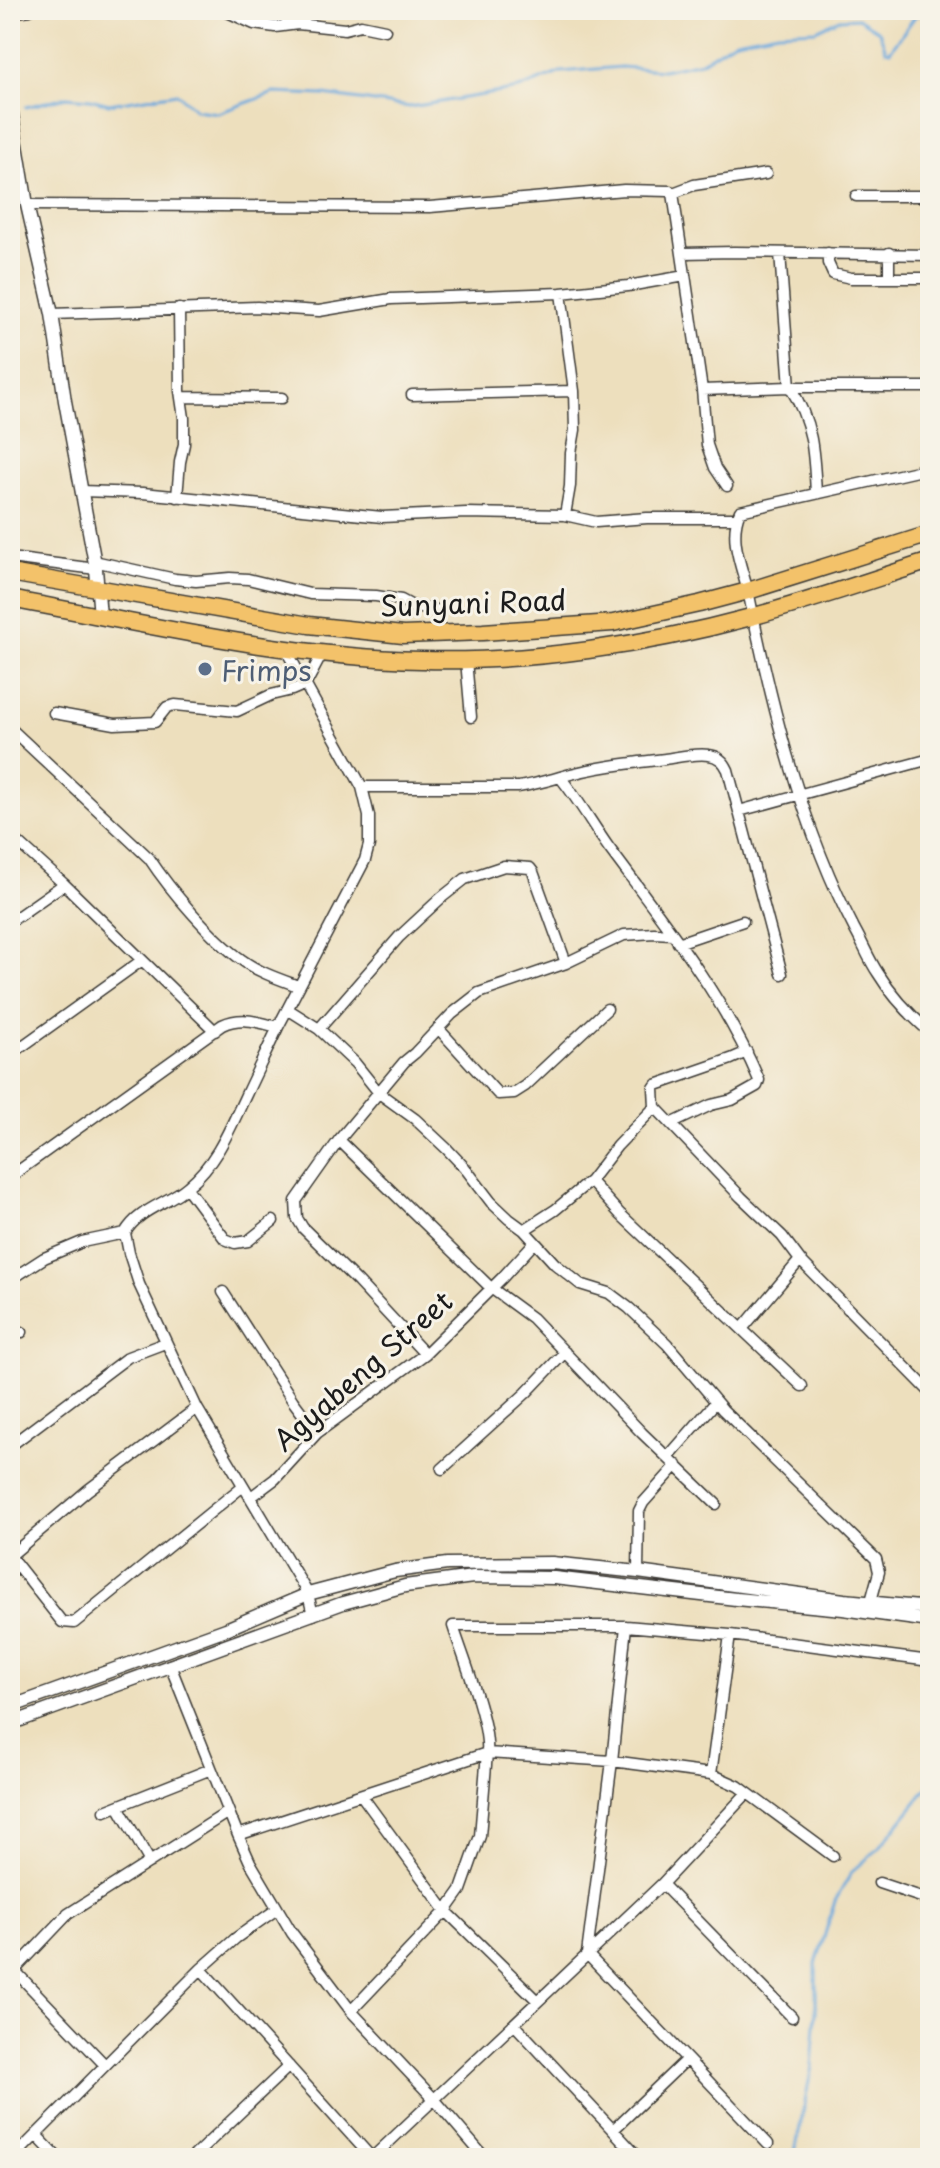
<svg xmlns="http://www.w3.org/2000/svg" width="940" height="2168" font-family="'Playpen Sans',sans-serif">
<style>
.lines{fill:none;stroke-linecap:round;stroke-linejoin:round}
.stream{stroke:#6ba8dc;stroke-width:3}
.minor-casing{stroke:#3b3934;stroke-width:13}
.tertiary-casing{stroke:#3b3934;stroke-width:15}
.primary-casing{stroke:#3b3934;stroke-width:19}
.minor{stroke:#fff;stroke-width:10}
.tertiary{stroke:#fff;stroke-width:12}
.primary{stroke:#f3c26a;stroke-width:16}
.service-dot{fill:#5c6f8a;stroke:#f7f3e8;stroke-width:3}
.labels{text-anchor:middle;dominant-baseline:central;stroke-width:6;stroke-linejoin:round;paint-order:stroke}
.street-label{font-size:28px;fill:#1c1c1c;stroke:#f7f3e8}
.service-label{font-size:28px;fill:#4e5e75;stroke:#f7f3e8;text-anchor:start}
</style>
<rect width="100%" height="100%" fill="#f7f3e8"/>
<filter id="ink" filterUnits="userSpaceOnUse"><feTurbulence type="fractalNoise" baseFrequency=".0125" numOctaves="2"/><feDisplacementMap in="SourceGraphic" scale="16" xChannelSelector="R" yChannelSelector="G"/><feConvolveMatrix kernelMatrix="1 2 1 2 8 2 1 2 1" color-interpolation-filters="sRGB"/></filter>
<filter id="wash" filterUnits="userSpaceOnUse"><feTurbulence type="fractalNoise" baseFrequency=".006" numOctaves="4" result="noise"/><feDisplacementMap in="SourceGraphic" scale="32" xChannelSelector="R" yChannelSelector="G"/><feGaussianBlur stdDeviation="1.8" result="paint"/><feColorMatrix in="noise" values="0 0 0 0 0 0 0 0 0 0 0 0 0 0 0 0 0 1.4 0 .05"/><feComposite in="paint" operator="in"/></filter>
<g filter="url(#wash)">
<rect width="100%" height="100%" fill="#eddfbd"/>
<g class="lines">
<path class="stream" d="M26,107L66,97L90,99L109,104L177,93L196,110L218,113L274,93L324,95L410,107L519,89L561,72L621,67L663,70L701,62L736,40L778,32L816,30L839,19L858,18L879,31L886,50L890,51L916,15H927L930,17
M794,2158L812,2066L816,2011V1964L835,1901L852,1872L879,1848L930,1785"/>
</g>
</g>
<g filter="url(#ink)">
<g class="lines">
<defs>
<path id="minor" d="M223,10L254,24L275,27L298,24L345,29L361,25L385,30
M10,13L30,10
M673,193L702,390L707,445L715,468L727,486
M856,196H930
M27,205L430,207L624,190L670,191L673,193L694,185L766,174
M683,253L734,252L930,255
M780,253L790,387C813,423 814,453 816,494
M828,253V263L833,274L851,278H930
M889,253V278
M561,293L574,391L575,430L571,453L570,486L565,515
M52,314L257,307L319,311L391,299L561,293L628,286L685,276
M702,390L790,387H930
M412,395L574,391
M181,397L282,398
M930,468L740,511C727,540 744,571 750,600C773,712 802,828 855,930C863,944 869,960 878,973C892,996 910,1015 930,1032
M81,491L143,493L382,517L466,513L565,515L596,522L647,518H737
M177,497L180,462L184,444V418L180,391L179,309
M10,558L96,569
M94,561L175,579L196,581L230,578L248,579L310,594L376,596L401,600L414,607L436,610
M466,660L471,717
M54,713L115,724L155,722L167,707L175,705L237,711L271,695L292,690L306,684L322,654
M10,728L149,858C170,890 211,938 242,960C258,972 279,979 298,986
M560,777C578,799 592,824 609,848C664,922 723,995 759,1080L757,1086L732,1100L711,1105L671,1124
M362,787H518C532,785 546,781 560,777C594,767 630,763 665,759C679,757 695,753 709,755C718,756 724,761 728,770L782,974
M739,811L930,759
M10,835L64,884L215,1031
M10,922L64,884
M678,943L743,921
M289,1010L319,1029L355,1063L379,1093L415,1119L447,1149L465,1168L491,1202L509,1219L524,1230L555,1264L580,1284L609,1293L629,1308L667,1344L723,1410L876,1559L879,1572L871,1601
M438,1028L498,1094L514,1093L525,1086L607,1009
M319,1029L399,937L441,898L465,879L504,866L530,868L533,872L566,963
M747,1052L731,1059L656,1085L654,1088L655,1107L741,1197L782,1236L800,1260L930,1392
M10,1055L141,961
M339,1140L491,1288L532,1318L642,1433L716,1504
M10,1177L222,1025C242,1016 258,1022 278,1027
M590,1181L620,1214L802,1386
M187,1188L225,1239L235,1243L248,1241L273,1221
M524,1230L555,1210L590,1181L617,1146L655,1107
M125,1233L129,1253L139,1284L197,1408L308,1594L313,1615
M10,1280L44,1258L82,1242L125,1233C138,1209 169,1203 188,1186C216,1163 229,1131 244,1099C255,1075 267,1051 278,1027L365,860L369,845V816L362,787L285,648
M223,1292L293,1401L317,1433
M10,1324L14,1329L22,1332
M742,1329L800,1260
M425,1354L358,1282L303,1228L297,1218L296,1201L339,1140L404,1062L415,1053L452,1014L479,993L566,963L624,935L654,933L672,934
M10,1446L128,1357L165,1343
M668,1457L716,1402
M442,1469L526,1393L565,1352
M251,1497L275,1479L317,1433L425,1354L502,1278L535,1242
M10,1556L62,1622L74,1623L243,1486
M10,1556L88,1490L197,1408
M638,1572L639,1511L643,1503L677,1465
M626,1626L612,1761L587,1954L768,2144
M170,1665L238,1835L250,1862L292,1933L351,2011L435,2100L485,2158
M711,1774L730,1635
M362,1796L446,1911L538,2001
M118,1806L150,1862
M105,1811L211,1769
M238,1835L487,1753C490,1723 463,1657 453,1626H626L730,1635L930,1661
M879,1883L930,1900
M662,1884L792,2017
M201,1969L372,2158
M15,1971L105,2065
M10,1975L68,1914L228,1812
M351,2011L446,1911L461,1890L480,1836L487,1753L612,1761L711,1774L738,1786L833,1856
M514,2024L639,2158
M613,2130L687,2059
M36,2135L58,2158
M13,2158L201,1969L236,1938L277,1909
M192,2158L289,2066
M372,2158L662,1884L747,1793"/>
<path id="tertiary" d="M10,103L27,205L52,314L65,401L96,569L100,616
M10,1707L226,1629L308,1594L395,1571L447,1564L552,1563L638,1572L844,1600L930,1608
M10,1724L343,1603L405,1586L473,1577L554,1578L736,1599L843,1609L930,1621"/>
<path id="primary" d="M10,573L309,625L403,635L483,632L613,623L699,604L748,591L930,534
M10,599C146,624 283,657 422,660C530,663 647,645 751,617C811,601 871,580 930,561"/>
</defs>
<use href="#minor" class="minor-casing"/>
<use href="#tertiary" class="tertiary-casing"/>
<use href="#primary" class="primary-casing"/>
<use href="#minor" class="minor"/>
<use href="#tertiary" class="tertiary"/>
<use href="#primary" class="primary"/>
</g>
</g>
<circle class="service-dot" cx="205" cy="669" r="8"/>
<g class="labels">
<g class="street-label">
<text transform="translate(473 602) rotate(-2)">Sunyani Road</text>
<text transform="translate(362 1370) rotate(-41)">Agyabeng Street</text>
</g>
<g class="service-label">
<text x="221" y="669">Frimps</text>
</g>
</g>
<rect width="940" height="2168" fill="none" stroke="#f7f3e8" stroke-width="40"/>
</svg>
